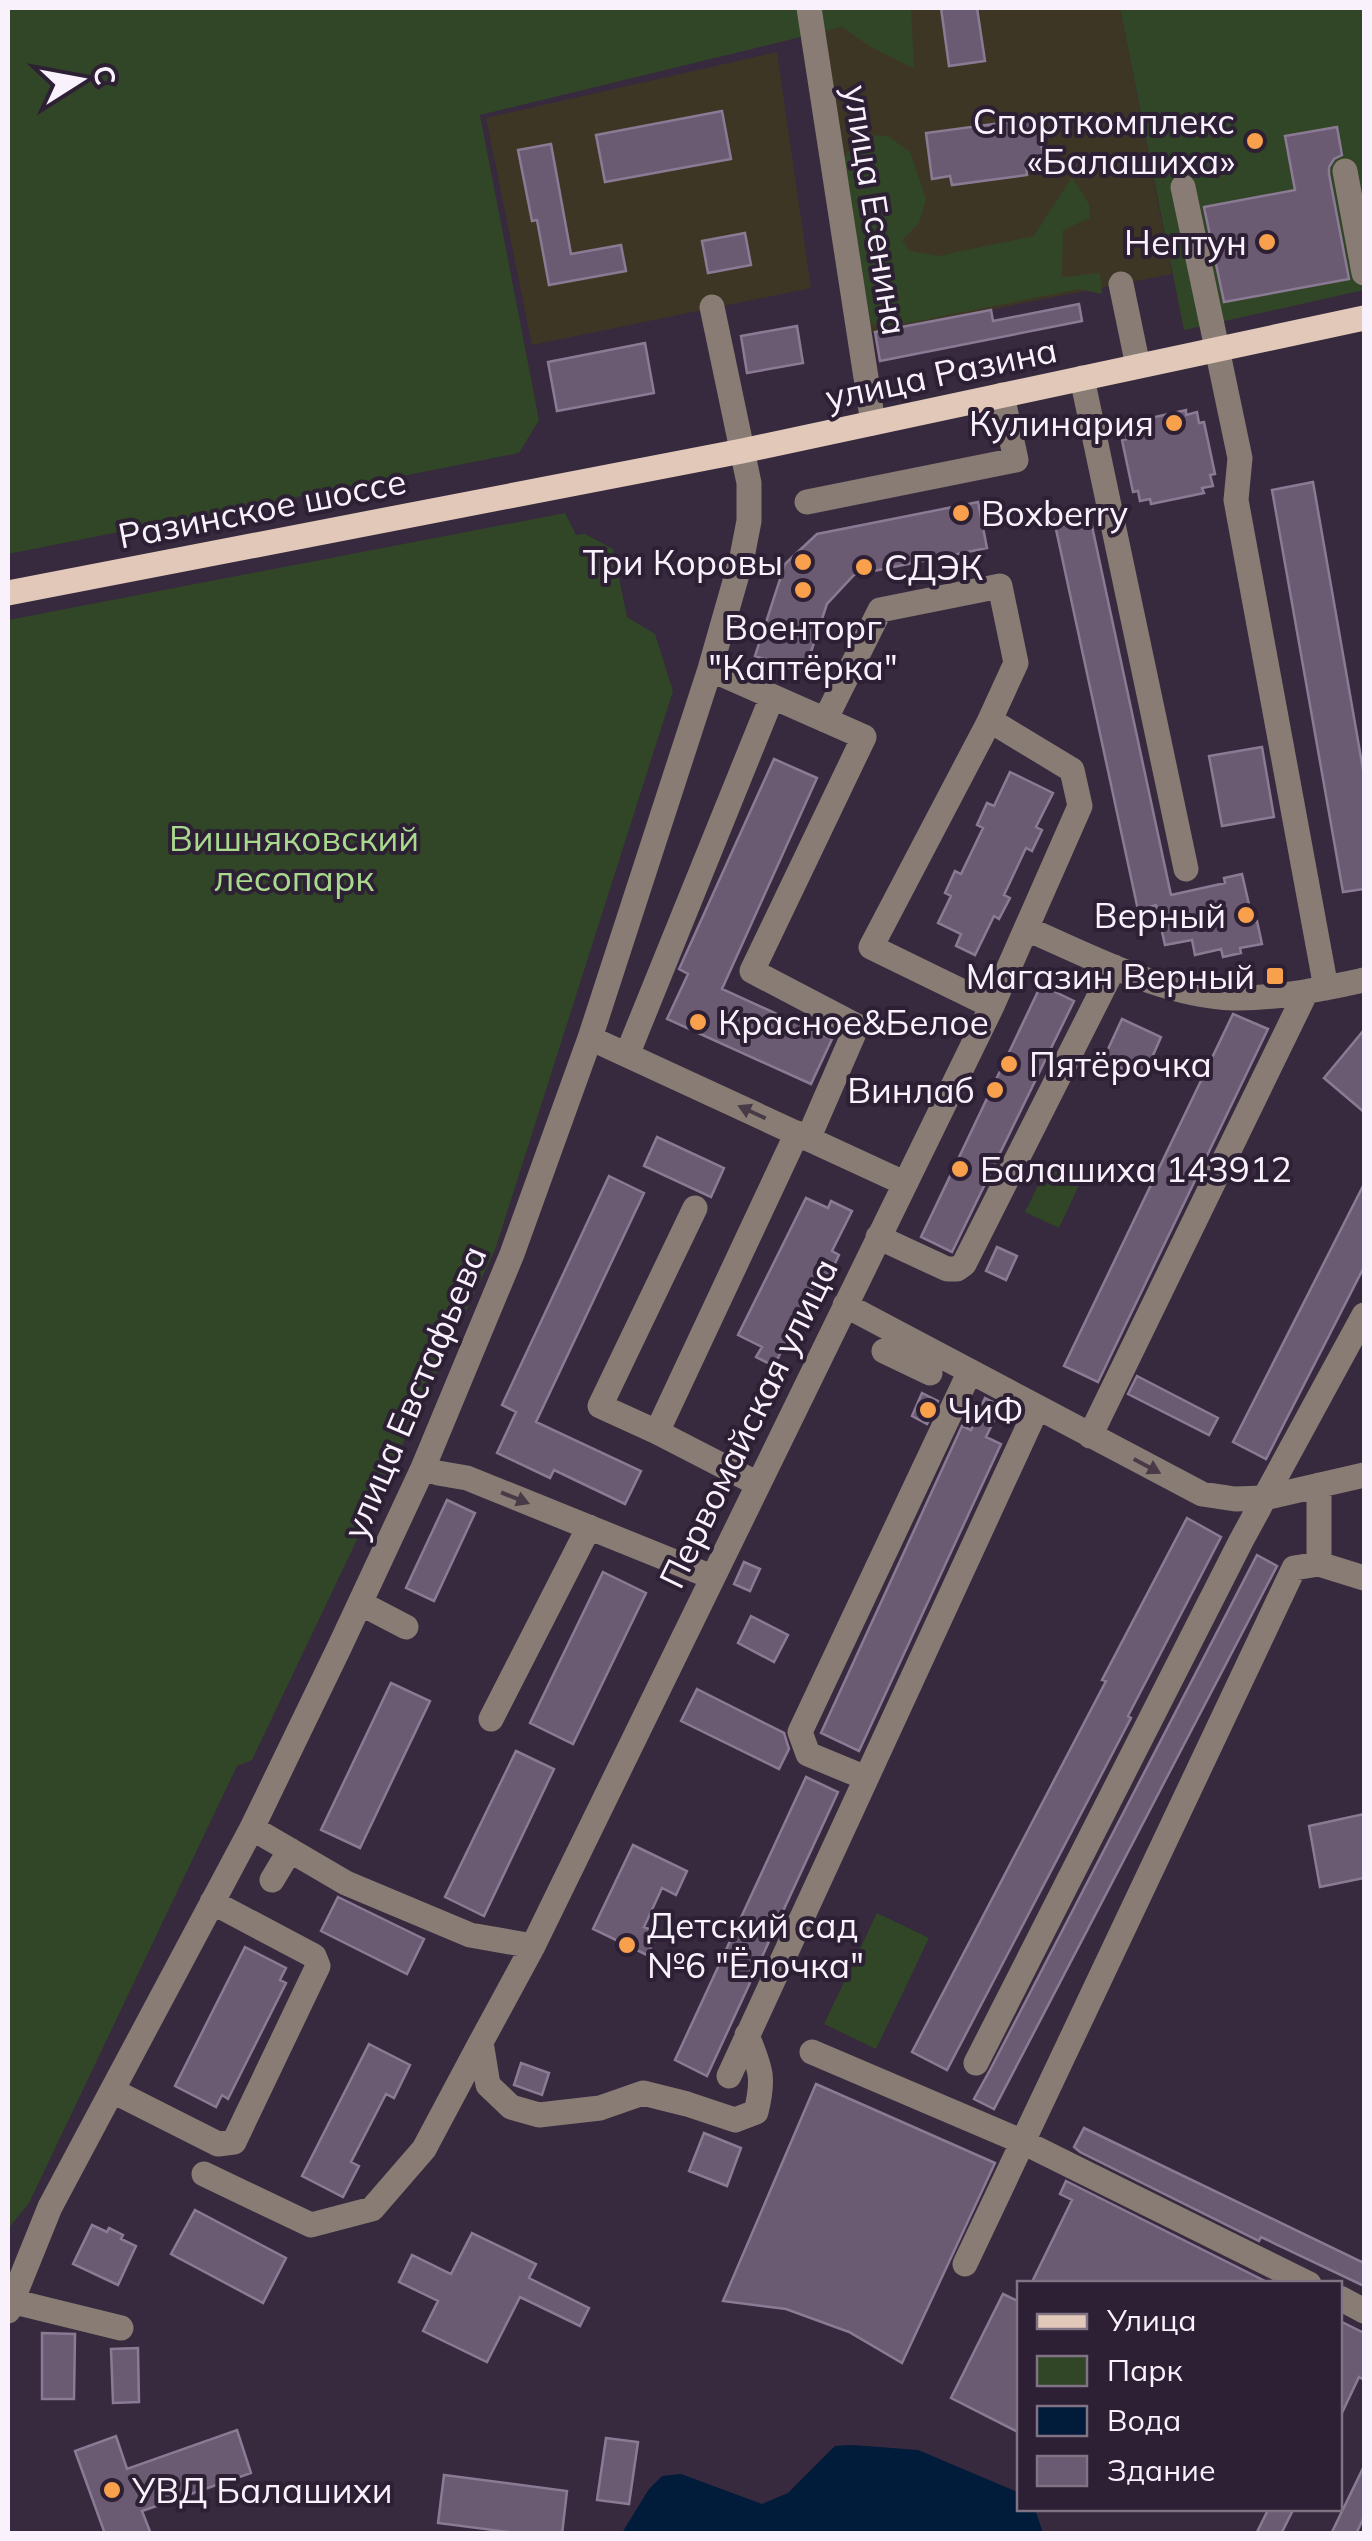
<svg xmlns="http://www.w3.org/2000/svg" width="1372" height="2541" font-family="Mulish,sans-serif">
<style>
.commercial{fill:#3e3625}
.green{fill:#314626}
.water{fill:#011b3a}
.building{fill:#6a5a72;stroke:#8b7a94;stroke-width:2.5}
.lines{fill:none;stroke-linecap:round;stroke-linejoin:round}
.minor{stroke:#887c74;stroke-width:25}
.major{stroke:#e1c8b8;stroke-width:25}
.oneway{fill:#483b47}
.poi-dot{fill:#f8a04b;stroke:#2d1f34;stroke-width:4}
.labels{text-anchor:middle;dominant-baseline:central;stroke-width:8;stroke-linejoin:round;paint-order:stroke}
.poi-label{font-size:35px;fill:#f9f2fd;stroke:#2d1f34;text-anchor:start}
.street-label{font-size:35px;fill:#f9f2fd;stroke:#2d1f34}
.park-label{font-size:35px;fill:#a8d98d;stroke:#2d1f34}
</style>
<rect width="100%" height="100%" fill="#37293e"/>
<path class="commercial" d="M818,8H1120L1172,274L861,335Z
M777,52L811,288L532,345L486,118Z"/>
<path class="green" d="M8,8H911L914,69L869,46L842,27L480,115L539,420L519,453L8,554Z
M1120,8H1364V290L1184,330Z
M874,135L888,136L910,152L926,199L919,223L902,240L910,251L938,256L1034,236L1072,177L1089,204L1090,218L1063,230L1062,277L1100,273L1102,294L1079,289L883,328L870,323L842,161L850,149Z
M565,513L576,535L585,534L613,549L627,617L655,634L673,691L495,1250L252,1760L237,1766L29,2203L8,2229V620Z
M1047,1167L1080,1183L1059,1228L1025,1212Z
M877,1913L929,1938L876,2049L824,2024Z"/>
<path class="water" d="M852,2445L918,2450L1015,2491L1019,2495V2508L1035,2509L1043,2533H622L649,2489L662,2476L681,2474L762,2504L788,2493L835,2446Z"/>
<path class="building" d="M941,8H977L985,61L949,66Z
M722,111L731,159L605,182L596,135Z
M1038,118L1044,164L1026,166L1027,175L952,185L950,176L932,179L926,133Z
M1337,127L1342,155L1334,159L1329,167V174L1349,279L1224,302L1204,207L1295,190L1285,136Z
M551,144L571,254L621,245L626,271L549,285L537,220L532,221L518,150Z
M745,233L751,265L708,273L702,241Z
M1079,304L1082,321L880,361L875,332L991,310L993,321Z
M797,326L803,363L747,373L741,336Z
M645,343L654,393L557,411L548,362Z
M1186,410V415L1197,412L1199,423L1204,422L1215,474L1210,475L1213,486L1202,488L1204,493L1151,504L1150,499L1140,501L1138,491L1133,492L1122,440L1127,439L1124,428L1134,426L1133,422Z
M1313,482L1364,775V889L1343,892L1272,490Z
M978,502L987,548L854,575L827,604L804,673L755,656L785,564L817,534Z
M1089,512L1171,895L1225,883L1224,878L1242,874L1253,922L1257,921L1262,944L1240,948L1241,953L1223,957L1221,949L1195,955L1192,940L1165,945L1156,905L1138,910L1054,520Z
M1262,747L1274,817L1222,826L1209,756Z
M774,759L817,778L722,989L832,1039L811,1084L667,1019L688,974L679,969L680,967Z
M1010,772L1053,793L1036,827L1042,830L1032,851L1026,848L1004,895L1010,898L999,919L994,916L975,955L956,946L961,934L938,923L951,896L945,893L955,871L961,874L983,828L977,825L987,803L994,806Z
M1041,985L1074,1001L952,1252L921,1237Z
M1233,1014L1268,1029L1098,1382L1064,1366Z
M1122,1019L1161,1037L1143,1078L1103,1060Z
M1364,1030V1112L1324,1078Z
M657,1137L724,1168L711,1197L644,1166Z
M609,1176L644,1193L536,1422L641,1471L625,1504L554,1470L550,1478L497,1453L516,1412L502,1405Z
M1364,1184V1267L1266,1459L1233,1442Z
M806,1198L828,1208L831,1201L852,1211L832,1251L839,1255L829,1276L821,1272L802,1310L810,1314L801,1332L793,1328L774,1366L756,1357L762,1347L738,1335Z
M997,1247L1017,1256L1006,1280L986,1271Z
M1137,1376L1218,1418L1209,1435L1128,1394Z
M922,1393L938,1401L927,1424L912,1416Z
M985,1398L1001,1406L986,1437L1001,1444L859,1751L821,1733L962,1426L971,1430Z
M447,1500L475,1513L434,1601L406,1588Z
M1187,1518L1221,1537L1128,1716L1131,1718L947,2070L912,2052L1106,1681L1102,1680Z
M1257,1555L1277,1566L994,2109L974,2099L990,2070Z
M744,1562L760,1569L750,1591L734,1584Z
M603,1572L646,1593L573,1744L530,1723Z
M751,1616L788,1635L774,1662L738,1643Z
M391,1683L430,1701L360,1848L321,1830Z
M697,1689L784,1733L789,1749L779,1769L681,1721Z
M516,1751L554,1769L484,1916L445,1897Z
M806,1777L838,1792L707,2076L675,2060Z
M1364,1814V1878L1320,1887L1309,1826Z
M633,1845L687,1871L676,1895L662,1888L644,1927L658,1933L647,1955L593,1929Z
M338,1897L424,1939L407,1974L321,1931Z
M245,1947L286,1968L280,1980L286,1983L228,2099L222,2095L216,2107L175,2086Z
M369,2044L410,2065L394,2098L386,2094L351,2162L359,2166L343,2197L302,2176Z
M521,2063L549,2073L542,2095L514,2085Z
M816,2084L995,2163L902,2363L849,2332L786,2309L723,2301Z
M1084,2128L1364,2263V2286L1261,2237L1259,2241L1080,2152L1074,2147Z
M704,2133L741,2148L727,2186L689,2171Z
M1066,2181L1271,2284H1031L1072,2200L1060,2194Z
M195,2210L286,2258L263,2303L171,2254Z
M92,2225L107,2232L109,2228L123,2235L121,2239L136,2246L118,2285L73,2264Z
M472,2233L536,2264L529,2278L589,2308L580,2326L520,2297L487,2362L423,2331L438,2301L399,2282L412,2255L451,2274Z
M1003,2294L1020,2302V2433L951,2398Z
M1340,2321L1364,2333V2380L1359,2377L1340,2417Z
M42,2333L75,2334L74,2399H42Z
M138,2348L139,2402L113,2403L111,2349Z
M237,2430L251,2473L142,2511L151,2534H105L75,2451L116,2436L127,2469Z
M606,2438L638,2442L629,2504L597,2500Z
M1364,2466V2517L1356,2534H1331Z
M444,2475L567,2491L562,2534H523L438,2523Z
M1269,2508H1294L1281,2534H1256Z"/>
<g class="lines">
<path class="minor" d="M809,8L873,423
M1345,171L1364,273
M1183,187L1240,458L1236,500L1326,988
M1121,284L1138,366
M1082,378L1186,869
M807,502L1016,460L1002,395
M710,669L864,737L752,971L857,1026L808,1139
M825,720L880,610L1000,586L1016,663L989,722
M1027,929C1090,956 1164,996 1233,998C1277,999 1322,989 1364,980
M590,1038L904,1183
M627,1055L772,697
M878,1237L947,1269H957L964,1264L1114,967
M845,1305L1202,1494L1235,1499L1264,1498L1364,1475
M884,1351L930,1373
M657,1432L600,1406L695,1208
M1090,1436L1306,992
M423,1468L438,1473L467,1478L712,1577
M758,1484L657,1432L797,1133
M1319,1485V1564L1364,1578
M360,1603L406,1627
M491,1719L589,1527
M866,1778L808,1754L800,1732L970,1371
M252,1828L346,1883L470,1935L533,1946
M272,1880L290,1850
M747,2035C760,2068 765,2076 756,2112L735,2120L687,2104L643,2093L600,2108L539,2115L511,2107L488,2085L481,2042L533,1946L992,1006L1080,806L1072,770L1001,727L989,722L871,947L992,1006
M812,2052L1023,2142L1309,2284
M976,2063L1241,1541L1364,1315
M729,2076L1037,1408
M113,2091L218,2144L234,2142L318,1966L314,1956L212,1902
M204,2174L311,2225L372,2209L424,2149L481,2042
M965,2264L1294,1568L1319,1564
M1340,2298L1364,2311
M11,2301L121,2328
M8,2311L50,2207L252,1828L340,1646L423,1468L512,1254L590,1038L710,669L742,557L749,521V483L712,307"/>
<path class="major" d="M8,593L742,451L1364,318"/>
</g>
<defs><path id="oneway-solid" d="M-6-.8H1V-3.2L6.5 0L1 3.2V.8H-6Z" transform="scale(2.5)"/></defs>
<g class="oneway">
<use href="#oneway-solid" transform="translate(752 1112) rotate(-155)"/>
<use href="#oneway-solid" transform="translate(1147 1466) rotate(28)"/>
<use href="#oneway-solid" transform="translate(515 1498) rotate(22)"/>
</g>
<g class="poi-dot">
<circle cx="1255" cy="141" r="10"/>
<circle cx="1267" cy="242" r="10"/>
<circle cx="1174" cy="423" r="10"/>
<circle cx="961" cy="513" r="10"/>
<circle cx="803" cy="562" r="10"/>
<circle cx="864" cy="567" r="10"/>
<circle cx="803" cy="590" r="10"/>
<circle cx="1246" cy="915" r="10"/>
<rect x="1265" y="966" width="20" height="20" rx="5"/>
<circle cx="698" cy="1022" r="10"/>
<circle cx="1009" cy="1064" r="10"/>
<circle cx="995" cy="1090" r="10"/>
<circle cx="960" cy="1169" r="10"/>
<circle cx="928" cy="1410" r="10"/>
<circle cx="627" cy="1945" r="10"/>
<circle cx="112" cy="2490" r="10"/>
</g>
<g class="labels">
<g class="poi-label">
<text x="1235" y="121" text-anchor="end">Спорткомплекс<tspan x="1235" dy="40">«Балашиха»</tspan></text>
<text x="1247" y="242" text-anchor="end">Нептун</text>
<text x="1154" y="423" text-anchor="end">Кулинария</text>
<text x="981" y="513">Boxberry</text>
<text x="783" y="562" text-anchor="end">Три Коровы</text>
<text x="884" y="567">СДЭК</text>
<text x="803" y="627" text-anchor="middle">Военторг<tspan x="803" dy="40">"Каптёрка"</tspan></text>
<text x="1226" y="915" text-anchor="end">Верный</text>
<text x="1255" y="976" text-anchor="end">Магазин Верный</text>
<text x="718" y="1022">Красное&amp;Белое</text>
<text x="1029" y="1064">Пятёрочка</text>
<text x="975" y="1090" text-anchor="end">Винлаб</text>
<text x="980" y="1169">Балашиха 143912</text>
<text x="948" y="1410">ЧиФ</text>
<text x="647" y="1925">Детский сад<tspan x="647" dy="40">№6 "Ёлочка"</tspan></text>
<text x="132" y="2490">УВД Балашихи</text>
</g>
<g class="street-label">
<text transform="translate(876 210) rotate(81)">улица Есенина</text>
<text transform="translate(941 373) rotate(-12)">улица Разина</text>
<text transform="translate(262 508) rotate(-11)">Разинское шоссе</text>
<text transform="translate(414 1392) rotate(-67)">улица Евстафьева</text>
<text transform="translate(748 1423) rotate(-64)">Первомайская улица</text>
</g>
<g class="park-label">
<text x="294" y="838">Вишняковский<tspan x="294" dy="40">лесопарк</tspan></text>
</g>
</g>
<rect width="1372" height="2541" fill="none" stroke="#f9f2fd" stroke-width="20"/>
<rect x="1017" y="2281" width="325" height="230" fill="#2d1f34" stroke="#7f7384" stroke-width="2.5"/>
<rect x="1037" y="2314" width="50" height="15" fill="#e1c8b8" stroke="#7f7384" stroke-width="2.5"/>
<text x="1107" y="2331" font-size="30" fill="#f9f2fd">Улица</text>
<rect x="1037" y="2356" width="50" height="30" fill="#314626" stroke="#7f7384" stroke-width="2.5"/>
<text x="1107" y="2381" font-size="30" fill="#f9f2fd">Парк</text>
<rect x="1037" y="2406" width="50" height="30" fill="#011b3a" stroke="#7f7384" stroke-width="2.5"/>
<text x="1107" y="2431" font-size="30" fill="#f9f2fd">Вода</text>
<rect x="1037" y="2456" width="50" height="30" fill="#6a5a72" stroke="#7f7384" stroke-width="2.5"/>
<text x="1107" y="2481" font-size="30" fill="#f9f2fd">Здание</text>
<g transform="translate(80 80) rotate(79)" stroke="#2d1f34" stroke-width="8" paint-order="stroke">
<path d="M0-8L18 38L0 25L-18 38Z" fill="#f9f2fd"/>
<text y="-15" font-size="28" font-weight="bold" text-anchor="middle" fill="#f9f2fd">С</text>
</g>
</svg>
